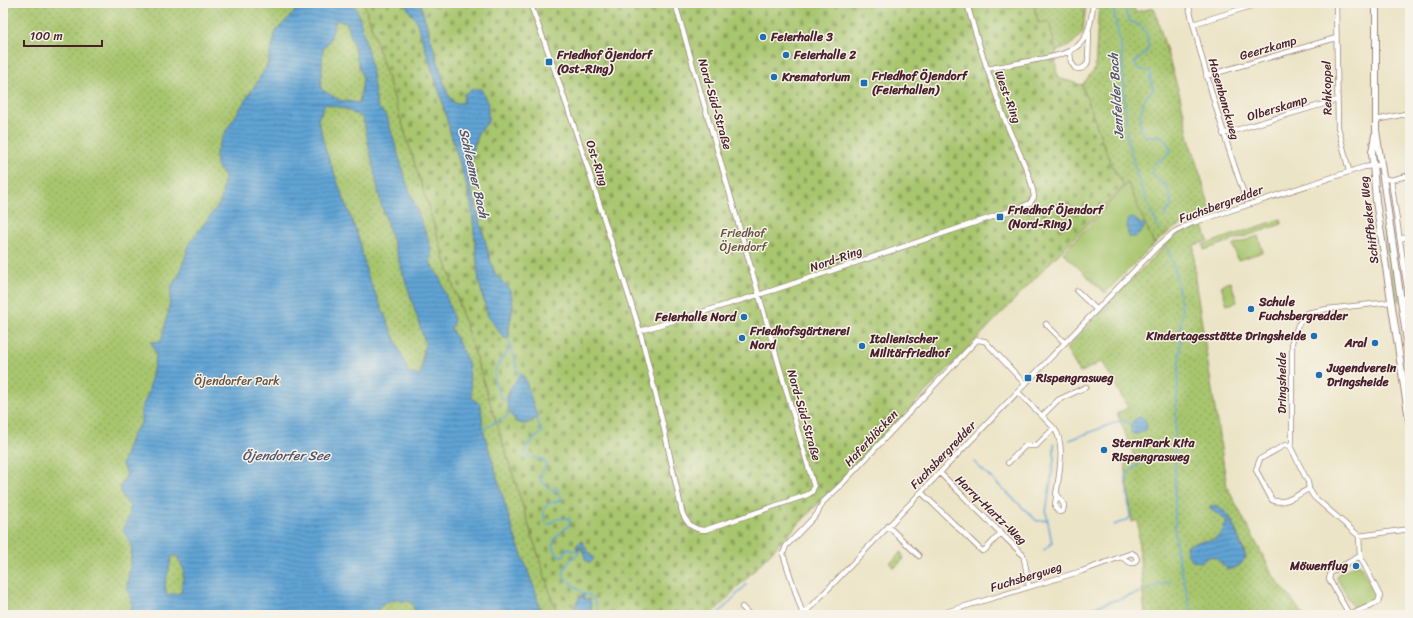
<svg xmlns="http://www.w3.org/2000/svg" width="1413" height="618" font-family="Sriracha,sans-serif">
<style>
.grass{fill:#a8c66e;stroke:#79724c}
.cemetery{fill:url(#cemetery-stones);stroke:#79724c}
.park{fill:url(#park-dots);stroke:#79724c;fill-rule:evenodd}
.water{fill:url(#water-rules);stroke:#556280;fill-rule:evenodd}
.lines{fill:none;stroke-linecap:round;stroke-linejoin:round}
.stream{stroke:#60a4d5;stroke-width:1.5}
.minor-casing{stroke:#9b8278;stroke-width:6}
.secondary-casing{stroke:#9b8278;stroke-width:8}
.minor{stroke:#fff;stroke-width:4.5}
.secondary{stroke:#fff;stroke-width:6}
.poi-dot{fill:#1f6fb2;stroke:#f7f3e8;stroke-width:1.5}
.labels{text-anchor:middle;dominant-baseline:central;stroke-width:3;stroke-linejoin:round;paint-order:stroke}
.poi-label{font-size:12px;font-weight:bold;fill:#4a1f2b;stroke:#f7f3e8;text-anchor:start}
.street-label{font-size:12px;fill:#4a1f2b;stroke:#f7f3e8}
.park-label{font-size:12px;fill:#66513f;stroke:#f7f3e8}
.water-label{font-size:13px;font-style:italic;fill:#53546f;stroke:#f7f3e8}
</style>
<defs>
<pattern id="cemetery-stones" width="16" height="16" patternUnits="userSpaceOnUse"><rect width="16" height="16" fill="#a8c66e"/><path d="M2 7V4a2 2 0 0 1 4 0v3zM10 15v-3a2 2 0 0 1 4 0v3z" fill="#8ba05b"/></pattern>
<pattern id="park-dots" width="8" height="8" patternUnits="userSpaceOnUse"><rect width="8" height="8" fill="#a8c66e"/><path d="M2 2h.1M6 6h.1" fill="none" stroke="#8ba05b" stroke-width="1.8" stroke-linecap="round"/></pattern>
<pattern id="water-rules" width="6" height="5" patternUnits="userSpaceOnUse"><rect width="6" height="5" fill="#60a4d5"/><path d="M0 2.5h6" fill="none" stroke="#5185ad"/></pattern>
</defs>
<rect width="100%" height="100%" fill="#f7f3e8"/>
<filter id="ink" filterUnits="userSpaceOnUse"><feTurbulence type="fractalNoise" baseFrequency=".025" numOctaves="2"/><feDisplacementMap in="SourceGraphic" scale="8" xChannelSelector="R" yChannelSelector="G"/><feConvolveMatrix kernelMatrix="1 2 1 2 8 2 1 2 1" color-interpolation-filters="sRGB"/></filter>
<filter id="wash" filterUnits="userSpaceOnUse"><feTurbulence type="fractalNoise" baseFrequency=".012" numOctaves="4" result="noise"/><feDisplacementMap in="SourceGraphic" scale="16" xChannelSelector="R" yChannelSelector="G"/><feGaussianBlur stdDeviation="0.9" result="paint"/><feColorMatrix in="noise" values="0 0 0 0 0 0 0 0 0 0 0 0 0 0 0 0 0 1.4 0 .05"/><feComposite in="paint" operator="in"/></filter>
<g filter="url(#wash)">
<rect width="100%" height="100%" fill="#ece4c6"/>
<path class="grass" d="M1128,183L1154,244L1105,293L1063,253Z
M1281,219L1282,224L1204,250L1203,245Z
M1387,226L1399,302L1394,298L1383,227Z
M1258,236L1263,252L1238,260L1233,245Z
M1231,282L1237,302L1227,305L1221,285Z
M1357,564L1361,566L1376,596L1374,600L1357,609L1353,608L1337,578L1339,573Z"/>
<path class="cemetery" d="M364,3H404L416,20L441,97L451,135L467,187L472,210L479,282L488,316L504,338H509V328L513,306L507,286L495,274L490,259L469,181L473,150L478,133L488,122L463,103L453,104L447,92L420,3H1034L1038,23L1049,20L1056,51V69L1058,78L1082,85L1110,162L1124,186L711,615H557Z"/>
<path class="park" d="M3,3H364L557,615H3Z
M1034,3H1086L1083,32L1071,45L1056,51L1049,21L1038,23Z
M1099,3H1133L1135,12L1154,8L1180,96L1191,147L1201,177L1211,212C1187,219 1172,228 1154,244L1128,183L1124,186L1110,162L1082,85L1095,69Z
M1202,223L1208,241L1194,245L1195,279L1227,487L1274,577L1304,615H1145L1139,548L1138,520L1132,522L1125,463L1136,461L1117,413L1128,408L1102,361L1080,373L1066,348L1170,240L1179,233ZM1141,417L1146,430L1136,434L1133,421L1137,418ZM1211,510L1230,517L1244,551L1228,569L1214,556H1209L1200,541C1216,542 1221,536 1227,522L1223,517Z
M901,552L904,559L894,568L890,563Z"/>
<path class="water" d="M301,3H353L358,12L370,60L377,106L387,117L406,181L431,247V265L439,276L451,310L454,321L451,328L468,362L472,398L481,405L483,429L513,531L536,593L541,615H417L411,602C390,599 387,598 374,615H130L132,605L127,587L132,548L123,529L129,517L130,506L122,496L120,487L127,474L122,464L132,435L141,423V409L148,394L156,355L151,342L161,341L168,313L172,285L180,273L190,242L220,203L225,177L216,164V152L226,131L267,66L276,31L297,9ZM336,20L347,23L363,80L359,103L339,100L321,89L323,49L330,40ZM325,104L343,108L363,118L381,204L425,342L420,375L409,374L387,320L367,274L359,239L326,151L318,119ZM172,556H177L184,570L181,593L167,595L165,585Z
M404,3H420L447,92L453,103H463L464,94L473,89H481L488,104V122L478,133L473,150L469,181L490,259L495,274L507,286L511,293L513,306L509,328V338H504L488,316L479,282L472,210L467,187L451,135L441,97L416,20Z
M1133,218L1139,222V225L1143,223L1145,225C1142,233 1138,238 1129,237C1127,232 1126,225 1129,219Z
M521,374H522L525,379L537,416V419H533C520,434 506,412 507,399C508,390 515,381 521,374Z
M1141,417C1146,420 1148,424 1146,430L1136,434H1133C1127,427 1133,418 1141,417Z
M1212,505L1223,510L1230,517L1246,557L1239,566L1228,570L1214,556L1209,557L1201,562L1193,561L1187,554L1186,546C1191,544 1196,542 1201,541C1218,540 1220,538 1227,522C1221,514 1214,514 1209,507Z
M582,541L587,550L594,559L590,563L586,561L582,548L579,546L578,551L576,546L579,543Z
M584,594V599H590L592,615H576C571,608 578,599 584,594Z"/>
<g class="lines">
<path class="stream" d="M1112,3L1122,52L1127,138L1138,179L1160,232
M1124,3C1126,8 1125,14 1128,19C1131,24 1137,22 1141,26C1147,31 1150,44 1147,51C1145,55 1139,59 1135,62C1136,70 1142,70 1149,71L1151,75L1150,80C1151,83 1154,85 1153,89C1152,92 1148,94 1147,96C1141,107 1136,126 1145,136H1162L1169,146L1171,150C1166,159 1153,160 1152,172L1159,181L1166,185L1169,191L1172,206L1166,212L1165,218
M1167,248L1175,269L1182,310L1175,432V529L1176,548L1192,615
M508,338L518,371L521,375
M508,398L505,400L502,399C489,377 494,367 510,349
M536,418L542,432C536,438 514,451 531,458C534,459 539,458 543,460L546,465L541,475L540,480L553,492L554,488L556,487L562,500C558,502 550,501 547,505C541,510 544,521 549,525L556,519L568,518L570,521L569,525L554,539L553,547L558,555L561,556L565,554L566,548L573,551H578L579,553C576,556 571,558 569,561C567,565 568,566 564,569V577L584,594L590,595L595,602L599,615
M483,429L506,417L510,413
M1070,440L1119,421H1123L1132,424
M974,462L1037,521L1048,520
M1126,486C1125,469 1128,474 1139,464L1141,459
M1048,499L1054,459V444
M1114,525L1129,519L1130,516L1127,491
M1044,550L1052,543L1046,512L1048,500
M1146,590L1171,581
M717,615L747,584
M1070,615L1141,592"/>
</g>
</g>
<g filter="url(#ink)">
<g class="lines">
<defs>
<path id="minor" d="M530,3L553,65L581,147L640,331L662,420L682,512C686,523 693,530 705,530L807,495L812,492L814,487L675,3
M1188,3C1204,70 1223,135 1246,200
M1336,3L1338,127L1349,171
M1193,24L1261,3
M1070,52L1071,62L1075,68C1081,70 1086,68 1088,61L1089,32
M987,69C1003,66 1019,63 1035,60C1076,53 1090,47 1093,3
M1206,76L1336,38
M1376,120L1410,113
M1223,134L1337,100
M1383,178L1391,180L1408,295L1402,303
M1391,180L1410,175
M1400,239L1410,236
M1077,291L1097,310
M1391,302L1327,309L1307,313L1298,325L1292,342V442L1290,446L1308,482L1309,489L1314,497L1359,536L1410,529
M1046,324L1065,343
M640,331L774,290L1022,207L1030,203L1034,197C1031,172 1014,144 1005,120C991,81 977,42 967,3
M1018,392L1054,428C1068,445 1056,486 1055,507L1059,512L1063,511L1064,505L1056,492
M1042,416L1058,400L1086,387
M1290,446L1285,445L1260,459L1256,470L1272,500C1284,506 1298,494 1309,489
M1008,463L1025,446H1036L1054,428
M940,473L1023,555L1024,558L1029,586
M921,492L982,551L985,550L1001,533
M888,526L919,556
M1359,536L1360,556L1380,596L1378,602L1352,614H1349L1329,579L1331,572L1360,556
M742,607L750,615
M803,615L1157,247L1174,232L1192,223L1364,167L1381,165
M803,615L783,554L786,546L817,514L823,502L840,486L977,340L985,341L1025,384
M936,615L1082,571L1132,553L1135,555L1137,559L1134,563H1131L1121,557"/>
<path id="secondary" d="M1376,3V130L1410,362
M1375,135L1372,152L1376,201L1410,426"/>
</defs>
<use href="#minor" class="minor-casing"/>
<use href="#secondary" class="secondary-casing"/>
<use href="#minor" class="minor"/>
<use href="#secondary" class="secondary"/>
</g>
</g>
<g class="poi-dot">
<circle cx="763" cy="37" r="4"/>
<circle cx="786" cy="55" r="4"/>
<rect x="545" y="58" width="8" height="8" rx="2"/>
<circle cx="774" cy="77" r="4"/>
<rect x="860" y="79" width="8" height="8" rx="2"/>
<rect x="996" y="213" width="8" height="8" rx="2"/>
<circle cx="1251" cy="309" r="4"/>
<circle cx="744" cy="317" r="4"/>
<circle cx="1314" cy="336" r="4"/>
<circle cx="742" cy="338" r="4"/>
<circle cx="1375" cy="343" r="4"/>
<circle cx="862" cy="346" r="4"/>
<circle cx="1319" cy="375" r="4"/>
<rect x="1024" y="374" width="8" height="8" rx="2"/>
<circle cx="1104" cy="450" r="4"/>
<circle cx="1356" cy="566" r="4"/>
</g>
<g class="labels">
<g class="poi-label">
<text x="771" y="37">Feierhalle 3</text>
<text x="557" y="55">Friedhof Öjendorf<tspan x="557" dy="14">(Ost-Ring)</tspan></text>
<text x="794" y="55">Feierhalle 2</text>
<text x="872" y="76">Friedhof Öjendorf<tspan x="872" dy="14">(Feierhallen)</tspan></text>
<text x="782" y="77">Krematorium</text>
<text x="1008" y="210">Friedhof Öjendorf<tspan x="1008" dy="14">(Nord-Ring)</tspan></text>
<text x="1259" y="302">Schule<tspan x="1259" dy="14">Fuchsbergredder</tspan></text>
<text x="736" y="317" text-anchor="end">Feierhalle Nord</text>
<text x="750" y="331">Friedhofsgärtnerei<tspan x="750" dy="14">Nord</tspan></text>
<text x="1306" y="336" text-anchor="end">Kindertagesstätte Dringsheide</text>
<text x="870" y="339">Italienischer<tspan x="870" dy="14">Militärfriedhof</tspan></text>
<text x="1367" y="343" text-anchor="end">Aral</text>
<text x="1327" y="368">Jugendverein<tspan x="1327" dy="14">Dringsheide</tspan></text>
<text x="1036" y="378">Rispengrasweg</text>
<text x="1112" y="443">SterniPark Kita<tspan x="1112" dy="14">Rispengrasweg</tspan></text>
<text x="1348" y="566" text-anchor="end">Möwenflug</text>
</g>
<g class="street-label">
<text transform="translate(1268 48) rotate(-16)">Geerzkamp</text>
<text transform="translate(1327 88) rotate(-91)">Rehkoppel</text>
<text transform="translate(1008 97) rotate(70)">West-Ring</text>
<text transform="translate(1224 99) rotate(74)">Hasenbanckweg</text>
<text transform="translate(715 104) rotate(74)">Nord-Süd-Straße</text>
<text transform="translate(1277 108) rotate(-17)">Olberskamp</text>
<text transform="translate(597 163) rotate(72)">Ost-Ring</text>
<text transform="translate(1221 204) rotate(-20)">Fuchsbergredder</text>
<text transform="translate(1369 220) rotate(-97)">Schiffbeker Weg</text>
<text transform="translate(836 259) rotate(-19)">Nord-Ring</text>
<text transform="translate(1282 383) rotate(-90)">Dringsheide</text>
<text transform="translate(804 415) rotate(74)">Nord-Süd-Straße</text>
<text transform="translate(871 438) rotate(-47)">Haferblöcken</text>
<text transform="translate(943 455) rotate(-46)">Fuchsbergredder</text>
<text transform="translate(991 510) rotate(44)">Harry-Hartz-Weg</text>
<text transform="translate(1026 577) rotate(-17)">Fuchsbergweg</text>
</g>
<g class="park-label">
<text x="743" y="233">Friedhof<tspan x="743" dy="14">Öjendorf</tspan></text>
<text x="237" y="381">Öjendorfer Park</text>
</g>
<g class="water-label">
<text transform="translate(1116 96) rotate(-94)">Jenfelder Bach</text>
<text transform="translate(474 173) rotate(77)">Schleemer Bach</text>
<text x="286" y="455">Öjendorfer See</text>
</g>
</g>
<rect width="1413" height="618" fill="none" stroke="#f7f3e8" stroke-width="16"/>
<path d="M24 40v6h78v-6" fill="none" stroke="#4a1f2b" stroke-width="2"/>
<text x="30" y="40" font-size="12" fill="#4a1f2b" stroke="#f7f3e8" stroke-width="3" paint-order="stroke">100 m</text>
</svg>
